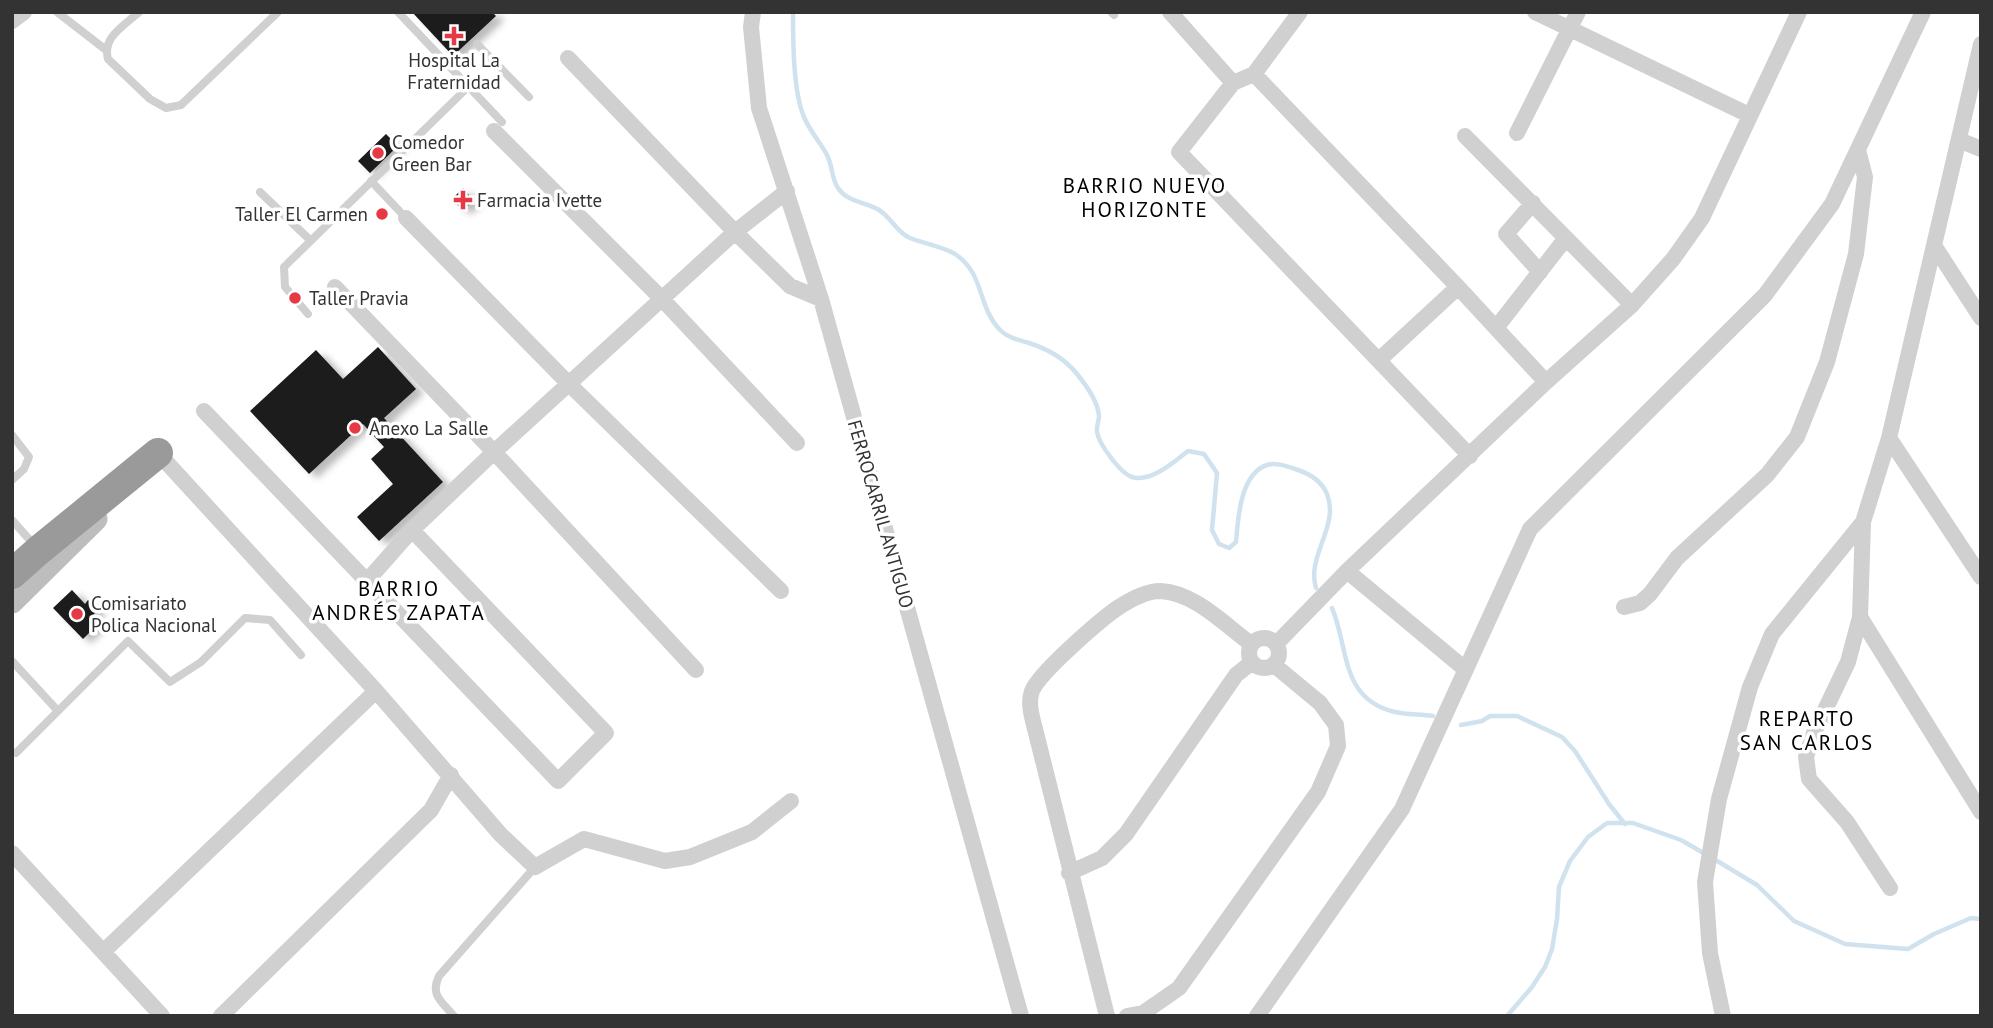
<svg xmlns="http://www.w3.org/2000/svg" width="1993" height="1028" font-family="'PT Sans',sans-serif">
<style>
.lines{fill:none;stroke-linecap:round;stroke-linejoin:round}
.stream{stroke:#cfe2ee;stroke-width:4.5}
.building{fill:#1a1a1a;filter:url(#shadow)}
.lane{stroke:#d0d0d0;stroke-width:8}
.street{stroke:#d0d0d0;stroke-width:16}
.secondary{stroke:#bdbdbd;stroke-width:23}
.highway{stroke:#9a9a9a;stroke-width:30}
.poi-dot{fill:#e63946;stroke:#fff;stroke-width:2.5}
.labels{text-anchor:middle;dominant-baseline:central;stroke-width:7;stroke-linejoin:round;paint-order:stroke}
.poi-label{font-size:19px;fill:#333;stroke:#fff;text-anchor:start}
.street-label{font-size:19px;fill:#333;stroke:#fff}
.neighbourhood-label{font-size:21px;letter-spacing:2px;fill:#000;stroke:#fff}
</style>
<defs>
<filter id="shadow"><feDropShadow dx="8" dy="4.5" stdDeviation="3.5" flood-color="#0004"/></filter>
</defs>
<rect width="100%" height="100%" fill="#fff"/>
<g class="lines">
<path class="stream" d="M793,12C793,41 793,91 804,117C810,131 819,141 826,153C833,165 831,178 838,188C847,202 866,202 879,210C892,218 897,233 910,238C925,244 942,246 955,254C985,274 977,306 1000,330C1008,338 1019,340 1029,343C1048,349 1065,359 1077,374C1086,385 1098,402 1099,416C1099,421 1096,427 1097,432C1099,444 1120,473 1132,477C1151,483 1175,461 1188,451L1204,454L1217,473L1212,530L1219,544L1229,548L1236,542C1238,519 1240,474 1267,465C1277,462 1289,467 1298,470C1310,474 1322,482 1327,494C1340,526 1306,556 1316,588
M1332,608C1349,648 1340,699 1395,712C1407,715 1420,714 1433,716
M1461,725L1482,721L1490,716H1517L1562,737L1575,751L1609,804L1625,824
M1714,859L1757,885L1794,921L1845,944L1908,949L1934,934L1971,918L1981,919
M1507,1016L1532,987L1545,967L1552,949L1557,919L1559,887L1570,861L1588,837L1607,823H1633L1681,840L1707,855"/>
</g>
<path class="building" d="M412,12H492L496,16L453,56Z
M386,134L398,146L370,173L358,161Z
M463,188L474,201L462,210L452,199Z
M378,347L416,389L384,418L443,482L379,541L357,517L393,484L371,459L384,447L363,424L309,474L250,411L316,350L343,379Z
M72,590L85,604L88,600L98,610L90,618L97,625L83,639L53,608Z"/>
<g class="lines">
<path class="lane" d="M57,12L106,50
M139,12C124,26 102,37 108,59L150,99L166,108L181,105L278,12
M398,12L502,122
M1111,12L1114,15
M477,44L529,97
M371,181L406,218
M260,192L310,240
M308,314L285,287L284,267L468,87
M12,435L29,457L24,469L12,480
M12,520L36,547
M12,661L58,711
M16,753L128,641L170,682L201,662L245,618L270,620L301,655
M454,1016C441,1001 430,995 439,976L535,867"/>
<path class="street" d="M753,12L751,27L759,108L821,299L1021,1016
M1170,12L1233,83L1254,74L1458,287L1546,382
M1535,12L1749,115
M12,21L24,12
M1981,44L1889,438L1863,522L1860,617L1981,812
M568,58L735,232L790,286L821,299
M1254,74L1300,12
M1233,83L1179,152L1470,456
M494,131L662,299L797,443
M1517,133L1578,12
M1465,136L1632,305
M1959,140L1981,149
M1533,203L1506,234L1540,272
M406,218L569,384L781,591
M1935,247L1981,318
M335,287L494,452L696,670
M1496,328L1566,238
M1379,360L1458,287
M204,411L558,781L606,733L412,530
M1889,438L1981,577
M158,453L376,691L501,835L535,867L584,839L665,861L690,857L752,832L791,801
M1347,571L1465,669
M366,582L412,530L494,452L735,232L787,191
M1624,607L1640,603L1650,594L1677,558L1767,475L1797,437L1827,362L1856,254L1865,177L1858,150
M1860,617L1848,662L1814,733L1806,757L1809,779L1847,822L1890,888
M1249 653a15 15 0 1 1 30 0a15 15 0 1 1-30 0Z
M1277,643L1347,571L1546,382L1632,305L1673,259L1702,218L1799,12
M12,853L162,1016
M1069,873L1102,858L1126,834L1236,675L1252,662
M103,952L376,691
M221,1016L431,810L451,775
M1107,1016L1036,733C1033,720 1027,704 1032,691C1039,673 1098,622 1116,609C1128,601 1145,591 1160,591C1194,592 1225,625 1251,644
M1127,1016L1143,1013L1179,988L1318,792L1338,746L1336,725L1320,703L1274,665
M1257,1016L1402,809L1530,529L1765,295L1832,204L1923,12
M1723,1016L1710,953L1705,882L1719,799L1750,687L1772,634L1863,522"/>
<path class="secondary" d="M12,602L96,519"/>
<path class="highway" d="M12,574L39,550L158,453"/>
</g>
<g class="poi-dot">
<path d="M450.5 25.5h7v7h7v7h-7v7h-7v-7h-7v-7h7z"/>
<circle cx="378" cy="153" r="7"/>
<path d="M459.5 189.5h7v7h7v7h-7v7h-7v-7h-7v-7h7z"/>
<circle cx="382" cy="214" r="7"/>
<circle cx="295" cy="298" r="7"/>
<circle cx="355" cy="428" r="7"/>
<circle cx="77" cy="614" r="7"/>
</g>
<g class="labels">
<g class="poi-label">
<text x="454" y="60" text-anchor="middle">Hospital La<tspan x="454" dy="22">Fraternidad</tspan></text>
<text x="392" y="142">Comedor<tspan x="392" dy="22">Green Bar</tspan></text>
<text x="477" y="200">Farmacia Ivette</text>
<text x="368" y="214" text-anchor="end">Taller El Carmen</text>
<text x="309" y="298">Taller Pravia</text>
<text x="369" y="428">Anexo La Salle</text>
<text x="91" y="603">Comisariato<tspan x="91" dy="22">Polica Nacional</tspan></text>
</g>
<g class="street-label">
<text transform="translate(881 514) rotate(74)">FERROCARRIL ANTIGUO</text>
</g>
<g class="neighbourhood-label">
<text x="1145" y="185">BARRIO NUEVO<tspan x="1145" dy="24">HORIZONTE</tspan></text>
<text x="399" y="588">BARRIO<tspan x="399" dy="24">ANDRÉS ZAPATA</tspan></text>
<text x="1807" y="718">REPARTO<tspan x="1807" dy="24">SAN CARLOS</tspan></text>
</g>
</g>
<rect width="1993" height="1028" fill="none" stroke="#333333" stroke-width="28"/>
</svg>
